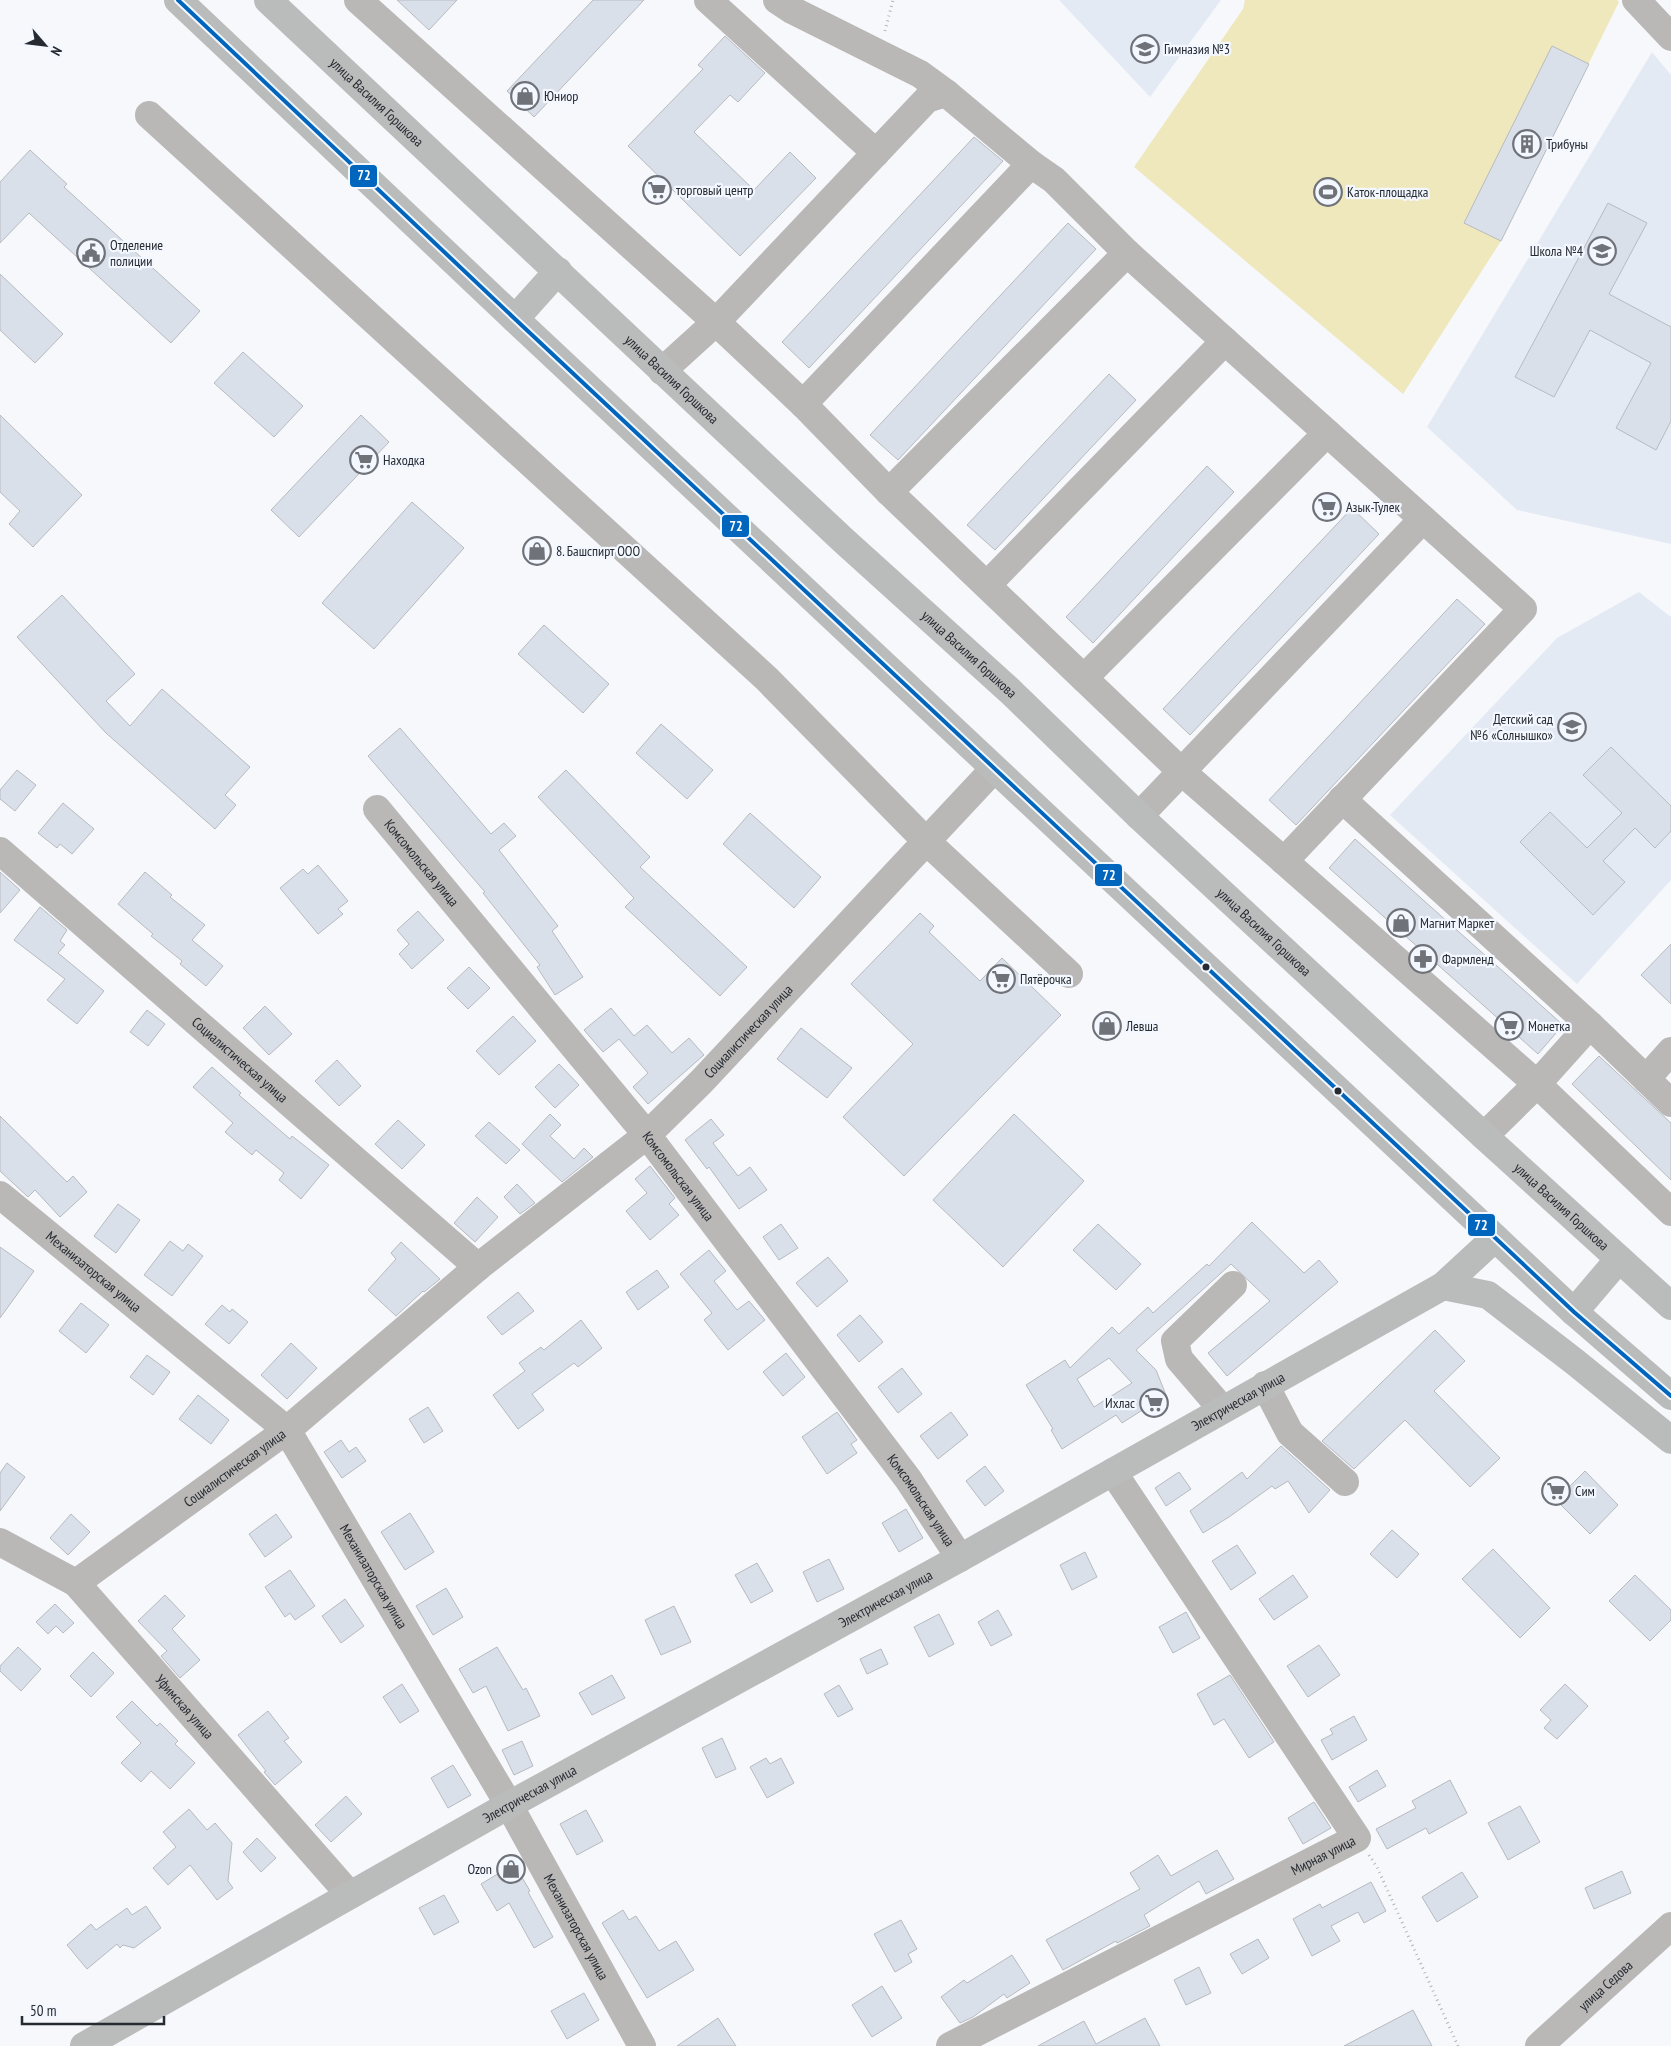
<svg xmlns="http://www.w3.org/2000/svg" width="1671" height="2046" font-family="'PT Sans Narrow',sans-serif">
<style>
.built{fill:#e4eaf3}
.pitch{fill:#efe8bc}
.building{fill:#dae0ea;stroke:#b7babf;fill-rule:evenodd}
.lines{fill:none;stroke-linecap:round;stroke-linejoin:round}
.path{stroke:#b4b4b4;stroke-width:3;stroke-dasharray:1 4;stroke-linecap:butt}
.minor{stroke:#b9b8b7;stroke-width:28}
.major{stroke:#babcbb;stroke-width:28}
.bus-1-casing{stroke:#f3f7ff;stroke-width:8}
.bus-1{stroke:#0065bd;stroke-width:4}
.bus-dot{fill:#262a31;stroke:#f3f7ff;stroke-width:2}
.labels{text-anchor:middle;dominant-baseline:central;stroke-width:4.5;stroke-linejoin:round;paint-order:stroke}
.poi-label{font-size:14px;fill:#262a31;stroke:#f3f7ff;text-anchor:start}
.street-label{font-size:14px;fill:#262a31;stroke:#f3f7ff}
.line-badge{stroke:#f3f7ff;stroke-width:2}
.badge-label{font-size:14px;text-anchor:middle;font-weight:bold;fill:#fff}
</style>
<rect width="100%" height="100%" fill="#f6f8fc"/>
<path class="built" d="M1059,0H1221L1150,97Z
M1652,52L1671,75V544L1517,510L1427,427Z
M1639,592L1671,617V880L1577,984L1390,815L1557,638Z"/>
<path class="pitch" d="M1245,0H1617L1619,2L1501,241L1403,394L1134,167L1243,9Z"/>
<path class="building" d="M397,0H457L429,30Z
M593,0H644L534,117L507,91Z
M725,36L765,73L738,102L730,95L694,132L754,190L790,152L816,178L740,256L628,146L703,69L698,65Z
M1552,46L1589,64L1501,241L1464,223Z
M974,137L1003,161L809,368L782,342Z
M30,150L67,184L64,187L200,311L171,343L29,213L0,243V182Z
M1608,203L1647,223L1609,294L1671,327V421L1656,450L1616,428L1651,363L1590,330L1554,397L1515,377Z
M1068,223L1096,249L898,460L870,435Z
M0,274L63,334L35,363L0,330Z
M243,352L303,406L274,437L214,383Z
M1109,374L1136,400L995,550L967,525Z
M0,415L82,495L33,547L9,524L20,511L0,492Z
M361,415L389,442L299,537L271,510Z
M1207,466L1234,492L1093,643L1066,617Z
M412,502L464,548L374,649L322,603Z
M1352,508L1379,534L1190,735L1163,709Z
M62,595L135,674L106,701L130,726L162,689L250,767L225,795L236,805L215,829L106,733L17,637Z
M1457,599L1485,624L1296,825L1269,800Z
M544,625L609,684L583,713L518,654Z
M661,724L713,770L687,799L636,753Z
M400,728L491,834L504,823L516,836L499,850L558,926L552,931L583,977L555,995L537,967L540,965L483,893L485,892L368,756Z
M1611,747L1671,806V831L1655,848L1635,828L1603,861L1625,882L1593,915L1520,842L1550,812L1587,848L1622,813L1583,775Z
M17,770L36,785L15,811L0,799V790Z
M566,770L650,857L640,867L747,967L720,996L625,907L634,898L538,797Z
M63,803L94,829L72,854L60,844L57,848L38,833Z
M750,813L821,877L794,908L723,844Z
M1355,839L1563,1025L1538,1054L1329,868Z
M318,865L348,901L338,909L343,914L318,934L280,888L303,869L308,874Z
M0,872L20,890L0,913Z
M145,872L172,895L170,897L205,925L192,940L223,966L206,986L180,964L182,961L151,936L153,934L118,904Z
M40,907L67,930L60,941L65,945L58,953L104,991L77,1024L47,1000L65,979L14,940Z
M418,911L444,940L412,969L399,954L409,944L397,930Z
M920,913L934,926L929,932L980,981L1002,958L1061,1015L904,1176L843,1117L913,1044L851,984Z
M1671,944V1004L1641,975Z
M469,967L490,988L468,1009L447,988Z
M265,1006L292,1034L269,1055L243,1028Z
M611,1008L634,1036L647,1025L672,1053L689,1038L704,1055L648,1104L633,1087L648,1073L619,1039L603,1052L584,1030Z
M147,1010L165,1024L148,1046L130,1032Z
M513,1016L536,1041L499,1075L476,1051Z
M801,1028L852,1068L827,1098L777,1059Z
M1599,1056L1671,1123V1180L1572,1084Z
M337,1060L361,1086L339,1106L315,1081Z
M559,1064L579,1085L555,1108L535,1087Z
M212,1067L241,1093L239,1095L290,1139L292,1136L329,1165L301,1199L279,1180L284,1173L256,1150L252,1155L225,1132L233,1123L193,1087Z
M550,1114L561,1125L550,1136L574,1159L584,1148L593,1157L562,1182L522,1144Z
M1014,1114L1084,1181L1003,1267L933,1200Z
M0,1116L67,1182L73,1176L87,1192L60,1217L35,1190L28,1197L0,1171Z
M711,1119L724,1135L713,1143L738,1176L750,1167L767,1190L739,1209L709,1167L707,1169L685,1140Z
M398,1120L425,1145L402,1169L375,1144Z
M489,1122L520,1150L506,1164L475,1136Z
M650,1166L675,1198L669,1204L679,1215L650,1240L626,1211L647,1193L635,1179Z
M517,1184L535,1203L520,1214L504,1197Z
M477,1197L498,1217L475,1242L454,1223Z
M118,1204L140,1220L116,1253L94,1236Z
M1252,1222L1304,1273L1319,1260L1338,1282L1227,1376L1208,1353L1270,1301L1231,1264L1136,1350L1156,1370L1166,1395L1122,1423L1116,1415L1062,1449L1051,1430L1053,1429L1026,1385L1065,1360L1070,1368L1112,1327L1119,1334L1148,1307L1153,1313L1207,1264L1209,1266ZM1109,1358L1132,1383L1094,1407L1077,1379Z
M781,1224L798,1248L779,1260L763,1237Z
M1098,1224L1141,1264L1116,1290L1073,1250Z
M170,1241L183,1251L188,1244L203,1256L172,1296L144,1275Z
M401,1242L440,1279L424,1292L423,1291L396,1316L368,1290L396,1259L391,1253Z
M0,1247L34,1271L0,1318Z
M709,1250L726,1271L714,1281L737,1310L749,1301L765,1320L728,1350L704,1320L712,1313L680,1274Z
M828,1257L848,1281L817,1307L796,1283Z
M657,1270L669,1287L638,1310L626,1292Z
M518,1292L534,1311L502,1335L487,1317Z
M81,1303L109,1325L86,1353L59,1331Z
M222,1305L230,1312L232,1309L248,1322L229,1344L205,1324Z
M860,1315L883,1342L859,1362L837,1335Z
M581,1320L602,1348L578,1367L574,1363L532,1394L544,1410L518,1429L493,1395L525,1371L519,1363L541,1347L544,1350Z
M1435,1330L1465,1361L1434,1391L1500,1458L1470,1487L1405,1420L1354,1469L1322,1441Z
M291,1343L317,1368L287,1399L261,1375Z
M786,1353L805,1377L783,1396L763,1372Z
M147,1355L170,1372L153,1395L130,1377Z
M902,1368L922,1394L898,1413L878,1387Z
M198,1395L229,1420L211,1444L179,1419Z
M428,1407L443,1431L424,1443L409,1419Z
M837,1412L857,1440L851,1444L857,1453L827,1474L802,1437Z
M951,1412L968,1435L938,1459L920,1436Z
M341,1440L349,1452L356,1447L366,1461L342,1478L324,1452Z
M1281,1446L1330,1490L1309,1513L1288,1481L1275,1489L1272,1486L1229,1517L1203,1533L1190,1511L1242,1472L1247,1479Z
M7,1463L25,1477L0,1511V1473Z
M985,1466L1004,1491L985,1506L966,1481Z
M1585,1471L1618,1505L1590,1534L1556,1500Z
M1179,1472L1191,1489L1166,1506L1155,1488Z
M906,1509L923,1538L899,1552L882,1523Z
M410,1513L434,1552L405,1570L381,1532Z
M71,1514L90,1532L68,1555L50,1538Z
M276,1514L292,1537L265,1557L249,1534Z
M1392,1530L1419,1554L1397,1578L1370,1554Z
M1237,1545L1256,1573L1231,1590L1212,1561Z
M1493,1549L1550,1608L1520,1638L1462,1579Z
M1085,1552L1097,1577L1072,1590L1060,1565Z
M829,1559L844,1589L817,1602L803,1572Z
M757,1563L773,1591L751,1603L735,1575Z
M290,1570L315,1606L295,1620L290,1613L285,1617L265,1587Z
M1293,1575L1308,1597L1274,1620L1259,1599Z
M1635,1575L1671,1610V1620L1650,1641L1609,1601Z
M446,1588L463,1617L433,1635L416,1606Z
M165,1595L185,1616L172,1629L200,1660L180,1678L161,1656L167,1651L138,1621Z
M345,1599L364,1626L341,1643L322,1616Z
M55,1604L74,1623L63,1633L56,1626L48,1634L36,1622Z
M674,1606L691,1642L661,1655L645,1620Z
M998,1610L1012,1635L991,1646L978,1622Z
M1186,1612L1200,1638L1173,1653L1159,1627Z
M939,1614L954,1644L929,1657L914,1627Z
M1319,1645L1340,1675L1308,1697L1287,1666Z
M18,1647L41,1669L21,1691L0,1671V1666Z
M497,1647L523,1690L526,1688L540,1716L508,1731L486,1686L473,1693L459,1669Z
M881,1649L888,1664L867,1674L860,1659Z
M93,1652L114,1673L91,1697L70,1676Z
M612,1675L625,1698L592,1715L579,1693Z
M1230,1675L1274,1742L1249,1758L1224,1719L1214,1725L1197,1694Z
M402,1684L419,1711L400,1723L383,1697Z
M1565,1684L1588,1706L1557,1739L1544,1728L1551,1720L1540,1710Z
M839,1685L853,1709L838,1717L824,1694Z
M132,1701L157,1726L160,1723L178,1741L175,1744L195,1763L170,1789L151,1771L141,1782L121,1763L141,1743L116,1717Z
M268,1711L289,1738L284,1741L302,1762L275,1785L264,1772L266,1771L238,1735Z
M1354,1716L1367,1740L1332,1760L1321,1740L1333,1734L1330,1729Z
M722,1738L736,1769L716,1778L702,1748Z
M522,1741L533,1766L514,1775L502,1750Z
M766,1758L770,1764L781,1758L794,1783L767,1798L750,1767Z
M453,1765L471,1795L448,1808L431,1778Z
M1377,1770L1386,1786L1358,1802L1349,1787Z
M1450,1780L1467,1813L1429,1834L1426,1828L1387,1849L1376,1829L1416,1808L1412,1801Z
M346,1796L362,1814L331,1842L315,1825Z
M1314,1802L1331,1828L1303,1844L1288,1818Z
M1520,1806L1540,1842L1508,1860L1488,1823Z
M189,1809L207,1830L215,1823L232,1843L228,1881L233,1888L217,1900L190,1865L168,1885L153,1868L176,1847L163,1832Z
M586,1810L603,1841L577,1855L560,1824Z
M257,1838L276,1858L261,1872L243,1852Z
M1217,1850L1234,1879L1206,1894L1199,1881L1144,1915L1150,1926L1117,1943L1116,1941L1063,1970L1046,1940L1140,1889L1130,1873L1158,1855L1171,1876Z
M514,1864L530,1891L528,1892L553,1937L534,1948L509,1903L497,1911L481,1884Z
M1622,1871L1631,1893L1594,1909L1585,1888Z
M1462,1872L1478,1897L1437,1922L1422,1897Z
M1371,1882L1386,1911L1364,1923L1358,1912L1331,1926L1340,1941L1312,1956L1293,1919L1320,1904L1322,1908Z
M444,1895L459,1922L434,1935L419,1908Z
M146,1906L161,1928L134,1948L123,1945L120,1948L117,1944L87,1969L67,1945L91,1924L96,1930L127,1908L132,1915Z
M623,1910L629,1920L636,1916L659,1951L676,1941L694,1970L647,1998L602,1923Z
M901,1920L917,1949L908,1954L912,1962L895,1972L874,1934Z
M1258,1939L1269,1958L1242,1974L1230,1954Z
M1012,1955L1030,1983L1007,1998L1004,1994L973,2017L960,2023L941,1997L964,1980L967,1983Z
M1199,1967L1211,1993L1186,2005L1174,1980Z
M882,1986L902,2018L872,2037L852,2005Z
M584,1993L599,2020L567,2039L551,2011Z
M1413,2010L1432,2046H1344Z
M718,2018L736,2046H677Z
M1145,2018L1160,2046H1038L1084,2021L1096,2044Z"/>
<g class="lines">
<path class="path" d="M885,31L893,0
M1369,1855L1377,1867L1458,2046"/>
<g class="minor">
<path d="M358,0L716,322L803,404L889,492L1182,772L1284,861L1523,609L1127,253"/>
<path d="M708,0L876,153"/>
<path d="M777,0L792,10L920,74L946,93"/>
<path d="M1636,0L1671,37"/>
<path d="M149,115L767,679L926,841L1069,974"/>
<path d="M662,371L716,322L927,99L946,93L1031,164L1054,180L1127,253L889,492"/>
<path d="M803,404L1031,164"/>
<path d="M987,585L1225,341"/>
<path d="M1084,678L1327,433"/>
<path d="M1342,799L1590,1025"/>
<path id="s1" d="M377,809L647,1135L908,1479L960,1558"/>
<path d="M1139,816L1423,519"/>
<path id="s2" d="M0,851L478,1267"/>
<path d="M1284,861L1537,1084L1590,1025L1671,1103"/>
<path d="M1646,1079L1671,1051"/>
<path d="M1484,1136L1537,1084L1671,1212"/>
<path id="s3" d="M0,1195L287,1430L509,1805L642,2046"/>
<path d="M1265,1385L1290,1433L1345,1482"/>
<path d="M1222,1409L1179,1359L1175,1341L1233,1285"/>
<path id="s4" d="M0,1542L76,1583L350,1895"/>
<path id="s5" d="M76,1583L287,1430L478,1267L647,1135L701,1082L994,769"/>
<path id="s6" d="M950,2046L1357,1838L1113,1472"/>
<path id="s7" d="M1539,2046L1671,1926"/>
</g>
<g class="major">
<path d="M178,0L515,319L1473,1217L1574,1312L1671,1396"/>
<path id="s8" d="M268,0L843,540L1010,691L1139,816L1484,1136L1671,1306"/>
<path d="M515,319L558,271"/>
<path d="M1443,1286L1495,1238"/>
<path d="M1574,1312L1619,1259"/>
<path id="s9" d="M84,2046L509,1805L960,1558L1443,1286L1488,1295L1575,1362L1671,1440"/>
</g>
<defs>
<path id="bus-1" d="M178,0L515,319L1473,1217L1574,1312L1671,1396"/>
</defs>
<use href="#bus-1" class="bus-1-casing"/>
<use href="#bus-1" class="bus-1"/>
</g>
<defs>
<symbol id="school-ring" viewBox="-11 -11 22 22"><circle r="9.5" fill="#f3f7ff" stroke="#6f7278" stroke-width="1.5"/><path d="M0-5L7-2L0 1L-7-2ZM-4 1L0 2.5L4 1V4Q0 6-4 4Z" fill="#6f7278"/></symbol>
<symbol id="shop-ring" viewBox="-11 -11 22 22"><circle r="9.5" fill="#f3f7ff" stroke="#6f7278" stroke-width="1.5"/><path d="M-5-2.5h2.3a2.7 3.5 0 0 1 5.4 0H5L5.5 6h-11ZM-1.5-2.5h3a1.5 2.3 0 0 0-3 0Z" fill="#6f7278"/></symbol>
<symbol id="building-ring" viewBox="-11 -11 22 22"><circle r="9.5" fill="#f3f7ff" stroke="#6f7278" stroke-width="1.5"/><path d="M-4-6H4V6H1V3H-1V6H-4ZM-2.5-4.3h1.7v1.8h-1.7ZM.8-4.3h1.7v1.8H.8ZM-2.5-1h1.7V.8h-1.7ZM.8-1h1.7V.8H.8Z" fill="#6f7278"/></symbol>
<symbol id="supermarket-ring" viewBox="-11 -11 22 22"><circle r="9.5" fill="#f3f7ff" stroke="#6f7278" stroke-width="1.5"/><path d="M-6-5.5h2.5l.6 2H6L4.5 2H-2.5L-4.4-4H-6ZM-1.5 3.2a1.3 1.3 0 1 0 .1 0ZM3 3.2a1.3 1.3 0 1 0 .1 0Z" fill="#6f7278"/></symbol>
<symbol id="stadium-ring" viewBox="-11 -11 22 22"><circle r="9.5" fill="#f3f7ff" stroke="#6f7278" stroke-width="1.5"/><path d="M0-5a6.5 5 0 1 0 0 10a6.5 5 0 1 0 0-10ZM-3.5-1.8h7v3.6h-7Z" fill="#6f7278"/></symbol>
<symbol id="civic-ring" viewBox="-11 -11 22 22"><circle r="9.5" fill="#f3f7ff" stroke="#6f7278" stroke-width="1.5"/><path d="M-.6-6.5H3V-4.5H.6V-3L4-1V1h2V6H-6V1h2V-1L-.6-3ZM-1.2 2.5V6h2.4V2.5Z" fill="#6f7278"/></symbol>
<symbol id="pharmacy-ring" viewBox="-11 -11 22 22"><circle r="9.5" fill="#f3f7ff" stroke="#6f7278" stroke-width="1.5"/><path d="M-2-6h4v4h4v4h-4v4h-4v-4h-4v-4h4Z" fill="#6f7278"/></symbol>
</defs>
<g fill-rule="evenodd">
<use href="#school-ring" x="1129" y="33" width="32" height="32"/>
<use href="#shop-ring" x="509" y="80" width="32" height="32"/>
<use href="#building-ring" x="1511" y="128" width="32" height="32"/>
<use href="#supermarket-ring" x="641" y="174" width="32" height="32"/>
<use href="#stadium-ring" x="1312" y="176" width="32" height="32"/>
<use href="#school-ring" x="1586" y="235" width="32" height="32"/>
<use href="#civic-ring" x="75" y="237" width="32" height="32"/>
<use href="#supermarket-ring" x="348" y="444" width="32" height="32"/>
<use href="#supermarket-ring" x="1311" y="491" width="32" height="32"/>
<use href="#shop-ring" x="521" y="535" width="32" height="32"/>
<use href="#school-ring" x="1556" y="711" width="32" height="32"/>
<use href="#shop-ring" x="1385" y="907" width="32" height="32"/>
<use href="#pharmacy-ring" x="1407" y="943" width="32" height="32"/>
<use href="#supermarket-ring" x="985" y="963" width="32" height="32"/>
<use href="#shop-ring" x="1091" y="1010" width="32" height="32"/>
<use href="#supermarket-ring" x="1493" y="1010" width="32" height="32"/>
<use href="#supermarket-ring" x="1138" y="1387" width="32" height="32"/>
<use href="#supermarket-ring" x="1540" y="1475" width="32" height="32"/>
<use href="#shop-ring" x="495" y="1853" width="32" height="32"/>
</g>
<g class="bus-dot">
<circle cx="1206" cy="967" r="4.5"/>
<circle cx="1338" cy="1091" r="4.5"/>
</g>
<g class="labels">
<g class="poi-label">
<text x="1164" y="49">Гимназия №3</text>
<text x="544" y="96">Юниор</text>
<text x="1546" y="144">Трибуны</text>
<text x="676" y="190">торговый центр</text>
<text x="1347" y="192">Каток-площадка</text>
<text x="110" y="245">Отделение<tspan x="110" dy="16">полиции</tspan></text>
<text x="1583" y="251" text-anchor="end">Школа №4</text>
<text x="383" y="460">Находка</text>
<text x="1346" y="507">Азык-Тулек</text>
<text x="556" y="551">8. Башспирт ООО</text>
<text x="1553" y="719" text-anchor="end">Детский сад<tspan x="1553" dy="16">№6 «Солнышко»</tspan></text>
<text x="1420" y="923">Магнит Маркет</text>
<text x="1442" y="959">Фармленд</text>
<text x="1020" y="979">Пятёрочка</text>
<text x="1126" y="1026">Левша</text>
<text x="1528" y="1026">Монетка</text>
<text x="1135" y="1403" text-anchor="end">Ихлас</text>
<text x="1575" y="1491">Сим</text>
<text x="492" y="1869" text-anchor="end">Ozon</text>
</g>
<g class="street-label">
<text stroke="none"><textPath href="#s8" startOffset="149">улица Василия Горшкова</textPath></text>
<text stroke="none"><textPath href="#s8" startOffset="554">улица Василия Горшкова</textPath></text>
<text stroke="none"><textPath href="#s8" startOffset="959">улица Василия Горшкова</textPath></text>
<text stroke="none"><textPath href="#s1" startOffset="70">Комсомольская улица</textPath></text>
<text stroke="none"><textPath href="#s8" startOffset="1364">улица Василия Горшкова</textPath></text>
<text stroke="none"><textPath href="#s5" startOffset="871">Социалистическая улица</textPath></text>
<text stroke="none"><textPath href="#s2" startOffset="318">Социалистическая улица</textPath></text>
<text stroke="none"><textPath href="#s1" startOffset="475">Комсомольская улица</textPath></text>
<text stroke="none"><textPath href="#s8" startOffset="1769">улица Василия Горшкова</textPath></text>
<text stroke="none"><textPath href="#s3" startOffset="121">Механизаторская улица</textPath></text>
<text stroke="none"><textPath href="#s9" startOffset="1322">Электрическая улица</textPath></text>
<text stroke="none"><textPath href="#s5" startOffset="196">Социалистическая улица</textPath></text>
<text stroke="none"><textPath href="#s1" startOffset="880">Комсомольская улица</textPath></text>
<text stroke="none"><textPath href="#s3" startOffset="541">Механизаторская улица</textPath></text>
<text stroke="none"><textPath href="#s9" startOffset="918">Электрическая улица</textPath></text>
<text stroke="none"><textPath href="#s4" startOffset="251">Уфимская улица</textPath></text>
<text stroke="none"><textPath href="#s9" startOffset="512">Электрическая улица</textPath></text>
<text stroke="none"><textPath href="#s6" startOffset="419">Мирная улица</textPath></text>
<text stroke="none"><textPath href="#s3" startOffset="946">Механизаторская улица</textPath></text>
<text stroke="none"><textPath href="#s7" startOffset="90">улица Седова</textPath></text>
</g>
</g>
<g class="line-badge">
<rect x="349" y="164" width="29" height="24" rx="5" fill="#0065bd"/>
<rect x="721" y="514" width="29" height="24" rx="5" fill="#0065bd"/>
<rect x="1094" y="863" width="29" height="24" rx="5" fill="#0065bd"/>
<rect x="1467" y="1213" width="29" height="24" rx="5" fill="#0065bd"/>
</g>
<g class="badge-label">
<text x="364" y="180">72</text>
<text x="736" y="531">72</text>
<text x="1109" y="880">72</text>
<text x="1481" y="1230">72</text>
</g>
<g transform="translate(45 45) rotate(118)" stroke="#f3f7ff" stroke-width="4" paint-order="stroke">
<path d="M0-4L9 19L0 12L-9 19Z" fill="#262a31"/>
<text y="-8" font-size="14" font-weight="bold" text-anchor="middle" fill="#262a31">N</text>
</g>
<path d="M22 2016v8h142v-8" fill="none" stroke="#262a31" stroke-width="2.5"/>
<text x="30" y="2016" font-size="15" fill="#262a31" stroke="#f3f7ff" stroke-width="4" paint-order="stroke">50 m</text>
</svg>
